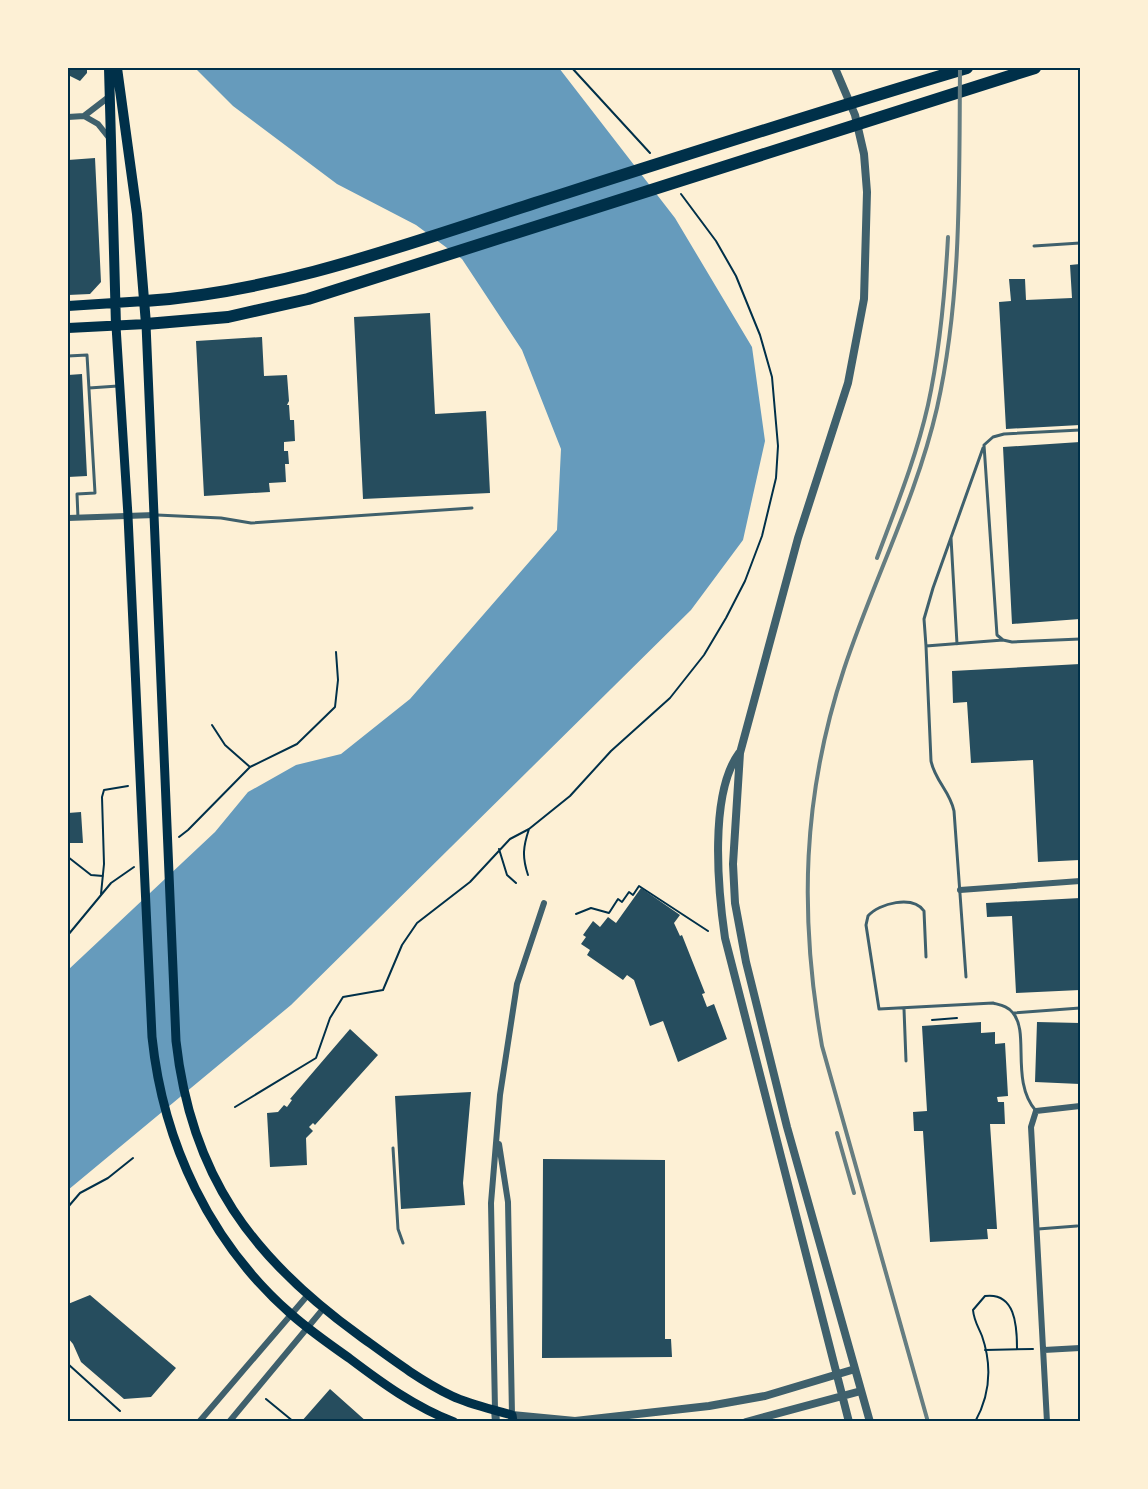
<svg xmlns="http://www.w3.org/2000/svg" width="1148" height="1489" font-family="'Asap Condensed',sans-serif">
<style>
.water{fill:#669bbc}
.building{fill:#264d5e}
.lines{fill:none;stroke-linecap:round;stroke-linejoin:round}
.path{stroke:#003049;stroke-width:2}
.service{stroke:#3f606c;stroke-width:3}
.minor{stroke:#3f606c;stroke-width:6}
.tertiary{stroke:#3f606c;stroke-width:8}
.secondary{stroke:#003049;stroke-width:9}
.primary{stroke:#003049;stroke-width:10}
.motorway{stroke:#003049;stroke-width:12}
.rail{stroke:#657d81;stroke-width:4}
.neatline{fill:none;stroke:#003049;stroke-width:2}
</style>
<rect width="100%" height="100%" fill="#fdf0d5"/>
<path class="water" d="M195,68H559L675,218L752,347L765,441L743,540L691,610L291,1005L68,1190V970L215,832L248,792L296,765L341,754L410,699L557,530L561,449L522,350L462,259L416,225L337,184L233,106Z"/>
<path class="building" d="M68,68H87V73L80,81L68,75Z
M95,158L101,282L90,294L68,295V160Z
M1080,264V425L1006,429L999,302L1011,301L1009,279H1025L1026,300L1072,298L1070,265Z
M430,313L435,414L486,411L490,493L363,499L354,317Z
M262,337L264,376L287,375L289,401L287,405H289L290,420H294L295,441L284,442V451H288L289,464H285L286,482L269,483L270,492L204,496L196,341Z
M82,374L87,476L68,477V375Z
M1080,442V619L1012,624L1003,447Z
M1080,664V860L1038,862L1033,760L971,763L967,702L953,703L952,671Z
M81,812L83,843H68V813Z
M641,888L680,915L674,923L680,936L682,935L705,993L702,994L707,1007L714,1004L727,1039L678,1062L663,1021L650,1026L634,980L627,975L623,980L587,955L590,950L581,944L586,937L583,935L593,921L600,927L608,917L616,923Z
M1080,898V990L1016,993L1012,916L987,917L986,903Z
M981,1022V1033L995,1032V1044L1005,1043L1008,1096L997,1097L998,1102H1004L1005,1124H990L997,1229H987L988,1239L930,1242L923,1131H914L913,1112L927,1111L922,1026Z
M1037,1022L1080,1023V1084L1035,1082Z
M350,1029L378,1055L315,1125L313,1123L309,1127L313,1131L306,1138L307,1165L270,1167L267,1113L278,1112L284,1105L287,1107L292,1100L290,1099Z
M471,1092L463,1183L465,1205L401,1209L395,1096Z
M543,1159L665,1160V1339H671L672,1357L542,1358Z
M90,1295L176,1368L151,1397L124,1399L81,1362L73,1344L68,1338L70,1334L68,1304Z
M330,1389L367,1422H301Z"/>
<g class="lines">
<path class="path" d="M572,68L650,153
M212,725L225,745L250,767
M179,837L188,830L250,767L297,744L335,707L338,680L336,652
M499,849L507,875L516,883
M68,857L91,875L103,876
M528,875C522,857 523,847 529,829
M101,894L104,864L102,797L104,790L128,786
M576,914L591,908L609,913L618,899L622,902L629,892L633,895L639,886L708,931
M68,935L111,883L134,867
M932,1020L957,1018
M235,1107L316,1058L330,1018L343,997L383,990L402,945L417,923L470,882L510,839L529,829L570,796L611,751L670,698L704,655L726,618L745,581L762,536L776,478L778,446L772,377L760,335L736,276L716,241L681,194
M68,1207L80,1193L108,1178L133,1158
M985,1350L1033,1349
M68,1364L120,1411
M266,1399L294,1422
M975,1422C990,1395 992,1365 982,1336C978,1326 974,1321 973,1310L985,1296C1015,1292 1017,1325 1017,1348"/>
<path class="service" d="M1034,246L1080,243
M68,356L87,355L95,493L77,494L78,518
M89,388L118,386
M1080,430L1004,434L993,437L984,445L997,635L1003,640L1012,642L1080,639
M157,515L221,518L251,523L472,508
M951,538L957,644
M926,646L924,619L933,588L983,448
M926,957L924,911C913,895 879,903 868,916L866,925L879,1009L993,1003C1000,1005 1008,1006 1013,1013C1030,1033 1010,1081 1036,1111
M966,977L954,811C950,791 935,781 931,761L926,646L1003,640
M904,1009L906,1061
M1014,1013L1080,1008
M393,1148L398,1229L403,1243
M1038,1229L1077,1226"/>
<path class="minor" d="M84,116L98,124L110,139
M68,117L84,116L110,96
M68,518L155,515
M960,890L1080,881
M499,1144L508,1202L512,1415
M1044,1350L1080,1348
M495,1410L491,1203L500,1095L517,984L544,903
M199,1422L307,1296
M229,1422L323,1309
M1047,1422L1031,1127L1036,1111L1080,1106"/>
<path class="tertiary" d="M835,68L855,115L864,154L867,192L864,299L848,383L798,538L740,753L733,864L735,903L746,962L787,1127L870,1422
M739,753C709,794 718,890 725,938L849,1422
M495,1410L496,1422
M512,1415L575,1421L709,1406L765,1396L855,1369
M746,1422L861,1391"/>
<path class="secondary" d="M146,324L176,1041C191,1176 252,1258 360,1336C389,1357 419,1380 452,1396C471,1405 492,1409 512,1415L513,1422
M116,326L128,516L152,1037C163,1143 210,1243 291,1314C309,1330 329,1344 349,1358C382,1383 415,1407 454,1422"/>
<path class="primary" d="M109,68L116,326
M68,306L145,301
M68,328L146,324L137,214L117,68"/>
<path class="motorway" d="M145,301C279,292 407,244 535,203C679,157 822,111 967,68
M146,324L228,317L308,299L1035,68"/>
<path class="rail" d="M877,558C896,507 916,458 928,405C940,350 945,294 948,237
M837,1133L854,1193
M928,1422L822,1046C799,915 802,796 844,669C873,581 916,499 937,408C962,297 959,181 960,68"/>
</g>
<rect width="1148" height="1489" fill="none" stroke="#fdf0d5" stroke-width="138"/>
<rect x="69" y="69" width="1010" height="1351" class="neatline"/>
</svg>
